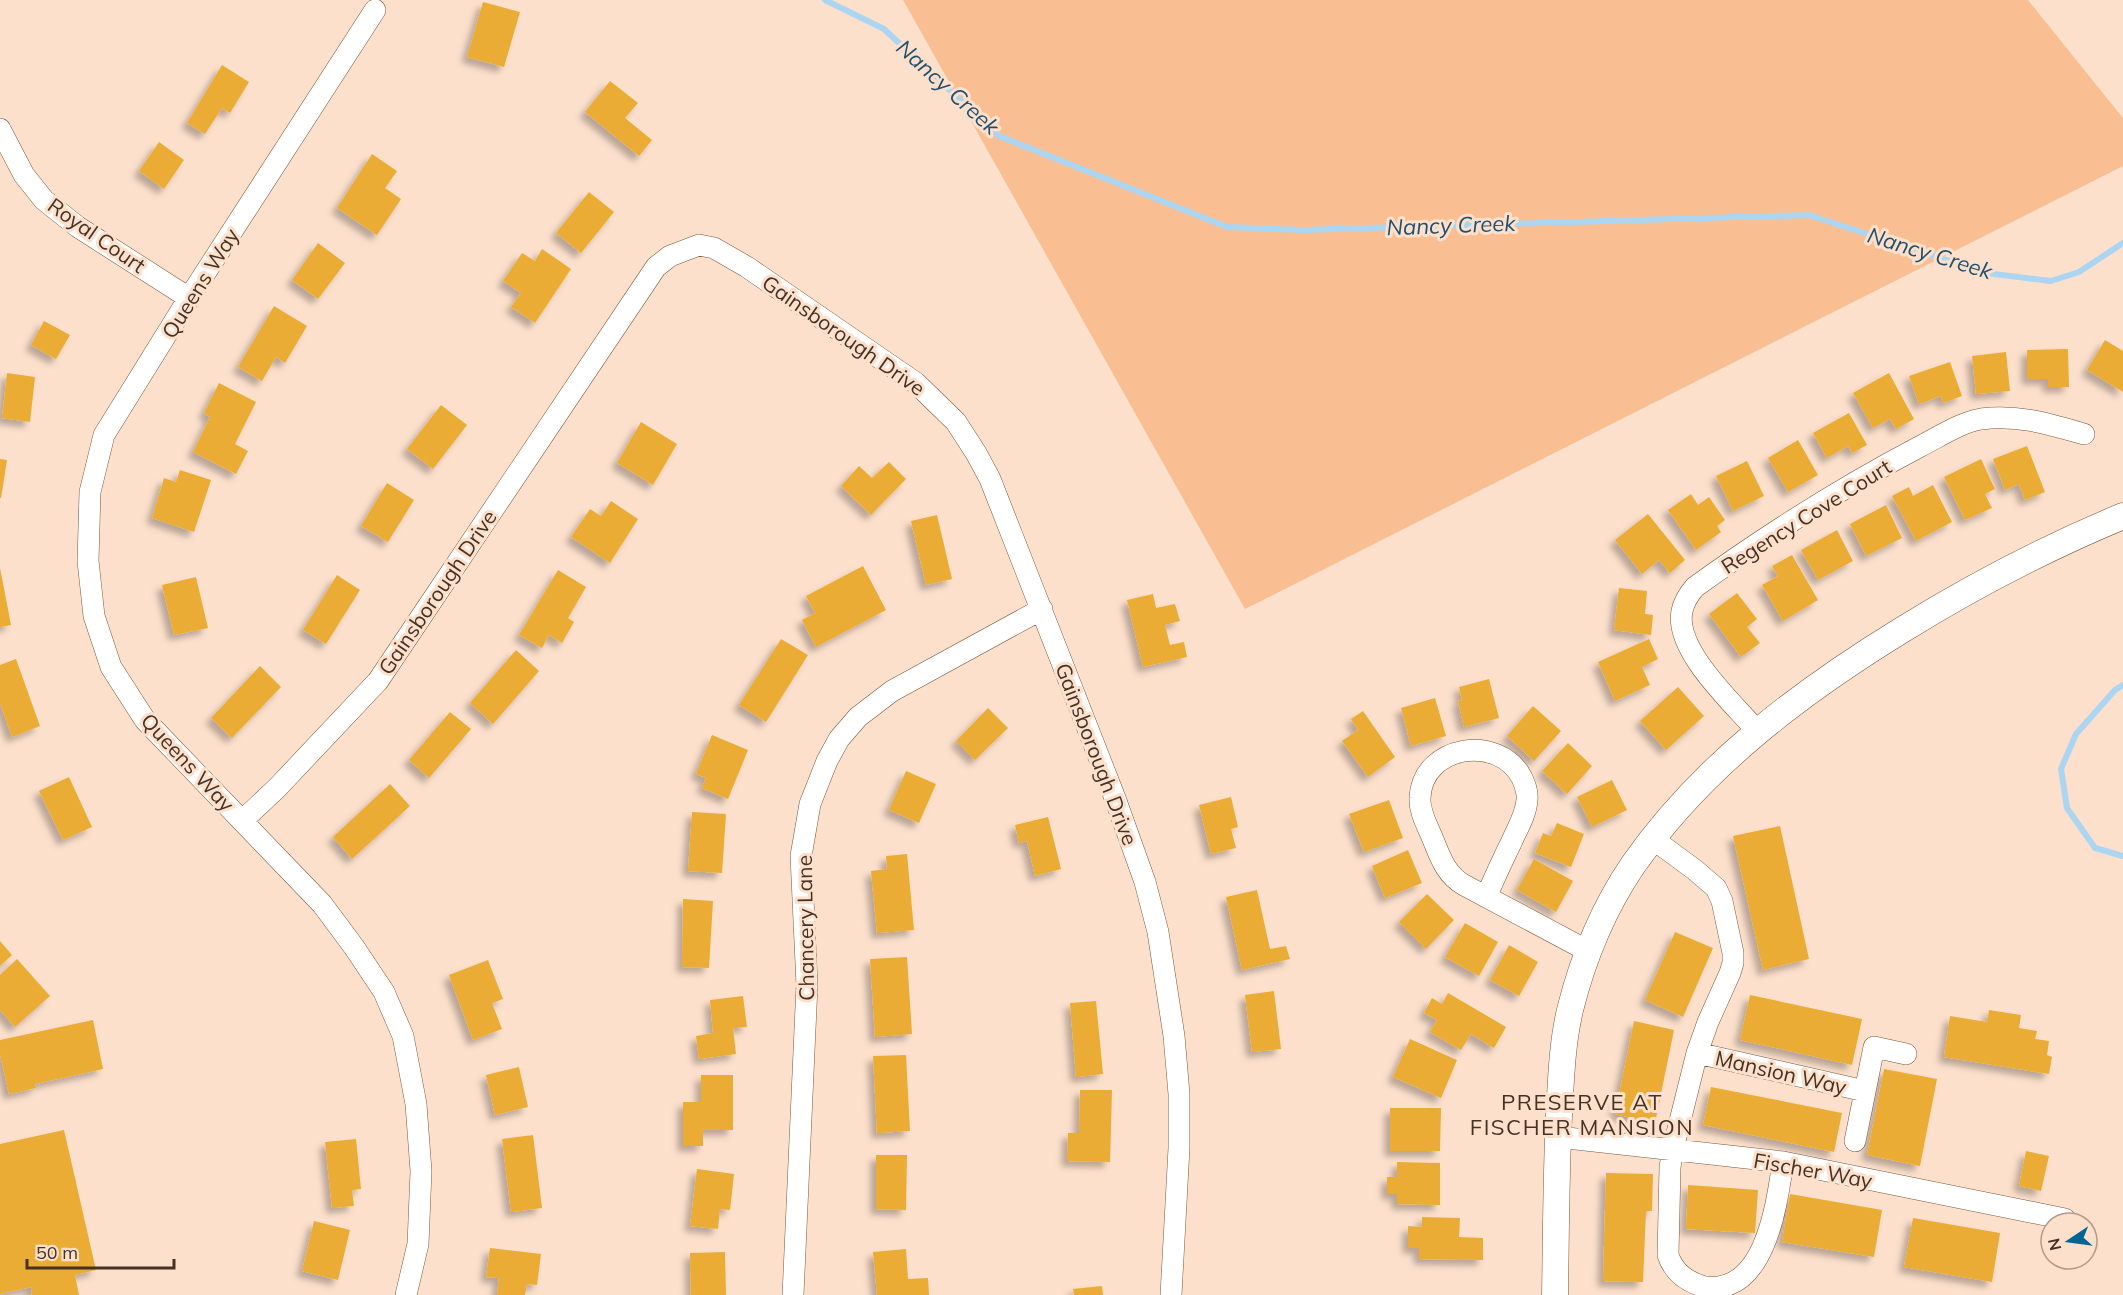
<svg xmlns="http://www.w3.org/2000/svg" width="2123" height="1295" font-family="Mulish,sans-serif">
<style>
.green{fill:#f9bf92}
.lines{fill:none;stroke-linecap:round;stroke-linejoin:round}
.stream{stroke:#acd5f2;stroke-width:6}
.building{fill:#ebac34;filter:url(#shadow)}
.minor-casing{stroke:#7d5738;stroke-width:22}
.tertiary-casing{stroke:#7d5738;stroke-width:27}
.minor{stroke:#fff;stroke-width:21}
.tertiary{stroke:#fff;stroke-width:26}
.labels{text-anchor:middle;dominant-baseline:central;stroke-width:6;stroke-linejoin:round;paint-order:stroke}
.street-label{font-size:21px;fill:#443325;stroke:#fce0cc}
.water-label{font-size:22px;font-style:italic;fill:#21506e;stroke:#fce0cc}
.neighbourhood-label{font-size:22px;letter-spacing:1.5px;fill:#443325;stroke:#fce0cc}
</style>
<defs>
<filter id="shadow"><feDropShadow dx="-5.5" dy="5.5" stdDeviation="3" flood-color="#0004"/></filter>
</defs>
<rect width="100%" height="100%" fill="#fce0cc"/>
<path class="green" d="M903,0H2028L2123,118V166L1245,609Z"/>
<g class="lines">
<path class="stream" d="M825,0L884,29L999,136L1227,227L1302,230L1809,215L1986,273L2051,281L2079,272L2123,243
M2123,685L2115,690L2076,734L2061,769L2067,808L2095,848L2123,856"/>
</g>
<path class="building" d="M483,2L520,12L504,67L467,57Z
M222,65L249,82L230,113L222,108L205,134L187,123Z
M610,81L638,103L625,118L652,140L639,156L585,112Z
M159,142L184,160L164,189L139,171Z
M372,154L397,171L385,188L401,199L377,235L337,208Z
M589,192L614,212L581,253L556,233Z
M318,243L345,263L318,299L292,280Z
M542,249L571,269L535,323L511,307L521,293L503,281L522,253L535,261Z
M274,306L307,326L285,363L276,357L262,381L238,367Z
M44,321L70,335L56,359L31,345Z
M2105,340L2123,351V392L2087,370Z
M2068,349L2069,387H2048V379H2027V350Z
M2006,352L2010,391L1976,394L1972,356Z
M1950,362L1962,396L1943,403L1941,396L1919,404L1909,376Z
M7,373L35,377L30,422L2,418Z
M1889,373L1914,419L1896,429L1890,419L1873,428L1853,393Z
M219,383L256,402L235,444L248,451L236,474L193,452L210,417L204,413Z
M441,405L467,425L433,469L407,449Z
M1849,413L1867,445L1852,453L1848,446L1827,458L1813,433Z
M641,422L677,444L653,485L617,463Z
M1798,440L1818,475L1788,492L1768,458Z
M2027,446L2045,492L2025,500L2019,484L2005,490L1993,459Z
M0,459L7,460L1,498H0Z
M1981,459L1995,489L1985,494L1992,508L1965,520L1944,477Z
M1747,461L1764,496L1733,511L1716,476Z
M889,462L906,479L871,515L841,486L859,466L872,478Z
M180,470L211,480L194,532L152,518L164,478L176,482Z
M387,483L414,500L388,542L361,526Z
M1933,485L1952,522L1916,541L1892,496L1909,487L1913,496Z
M1691,494L1698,505L1709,497L1725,520L1717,526L1721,532L1696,550L1668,510Z
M611,501L638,519L610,563L571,537L590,509L601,516Z
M1886,505L1902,538L1866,556L1850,524Z
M1648,514L1685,560L1670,573L1659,560L1642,574L1615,540Z
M937,515L952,579L926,585L911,521Z
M1837,530L1853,561L1818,580L1801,550Z
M1792,555L1818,600L1783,621L1762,585L1778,576L1772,566Z
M863,566L886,610L816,647L802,620L815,613L806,596Z
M0,568L11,625L0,627Z
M558,570L586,587L568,618L574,622L562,643L549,635L542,648L519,635Z
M337,575L360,590L326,644L303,630Z
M196,577L208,628L174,635L162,585Z
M1619,588L1647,591L1645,614L1653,615L1651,635L1614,630Z
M1737,593L1757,619L1747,627L1760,643L1741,657L1709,614Z
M1153,594L1156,608L1175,604L1180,621L1165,625L1170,645L1184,642L1187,657L1143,667L1127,600Z
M781,639L808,655L766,722L739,705Z
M1649,639L1658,659L1642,667L1650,685L1615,701L1598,662Z
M516,650L539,671L493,724L470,703Z
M16,659L40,726L12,737L0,703V665Z
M260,666L281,687L232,738L211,718Z
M1489,679L1499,718L1464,727L1458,701L1462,700L1459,687Z
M1678,687L1704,716L1666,750L1640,721Z
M1435,698L1446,736L1411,746L1401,708Z
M1533,706L1561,731L1534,761L1507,736Z
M988,708L1008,728L975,760L956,741Z
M1363,711L1395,757L1368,777L1342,741L1358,730L1351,719Z
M450,712L471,729L429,778L409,760Z
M712,735L748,750L728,799L702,788L706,778L696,774Z
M1568,743L1592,766L1567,794L1542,771Z
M906,771L936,784L919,823L889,810Z
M69,777L92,827L63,840L39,791Z
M1612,780L1627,810L1592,827L1577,797Z
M390,784L410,806L352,859L333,837Z
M1231,797L1238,827L1231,829L1236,848L1211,854L1199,805Z
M1389,800L1403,838L1364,852L1349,814Z
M692,812L726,814L722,873L688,871Z
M1048,817L1061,869L1035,876L1027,841L1019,843L1015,825Z
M1557,823L1584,834L1571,867L1535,853L1543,833L1551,836Z
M1780,826L1809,959L1763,970L1733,836Z
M1408,850L1422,883L1385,898L1372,866Z
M907,854L914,930L877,933L871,871L887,869L886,856Z
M1534,859L1573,881L1556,912L1517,890Z
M1257,890L1270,949L1286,946L1290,959L1242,970L1226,897Z
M1427,894L1454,920L1426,949L1399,922Z
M683,899L713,901L709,968L682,967Z
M1465,923L1498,942L1479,976L1445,957Z
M1675,932L1713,948L1683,1017L1645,1000Z
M0,941L12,955L0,966Z
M1509,945L1538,962L1519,996L1490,980Z
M907,957L912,1034L875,1037L870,959Z
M17,959L50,996L15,1027L0,1010V975Z
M488,960L503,999L492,1003L502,1029L473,1040L449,975Z
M1274,991L1281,1049L1252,1052L1245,995Z
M1448,993L1506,1027L1494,1048L1471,1034L1461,1050L1430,1032L1437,1020L1424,1013L1432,998L1442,1004Z
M1750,995L1862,1019L1852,1065L1740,1040Z
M743,996L747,1027L733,1028L736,1054L699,1059L696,1036L713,1033L710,1000Z
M1096,1001L1103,1074L1076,1077L1070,1003Z
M1989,1010L2021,1015L2019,1028L2037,1031L2035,1039L2049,1041L2047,1055L2052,1057L2049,1074L1944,1057L1950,1016L1987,1022Z
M93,1020L103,1069L35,1084L36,1088L9,1094L0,1054V1040Z
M1634,1021L1674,1030L1655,1123L1615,1114Z
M1410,1039L1457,1060L1441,1098L1393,1077Z
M906,1055L910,1131L877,1133L873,1056Z
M519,1067L528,1107L495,1115L486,1075Z
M1884,1069L1937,1079L1920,1166L1867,1155Z
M701,1075H733V1130H703V1146H683V1102H701Z
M1711,1087L1842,1113L1834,1152L1703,1125Z
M1080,1090H1112L1110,1162L1067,1161L1068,1133H1079Z
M1390,1108H1441L1440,1151H1390Z
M64,1130L96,1270L75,1275L79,1295H32L31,1287L0,1294V1144Z
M533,1135L542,1208L511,1212L502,1139Z
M356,1139L361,1189L352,1190L354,1206L332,1208L325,1142Z
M2026,1151L2049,1156L2041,1191L2019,1186Z
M876,1155H907L906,1210L876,1209Z
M1397,1162L1440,1163V1205L1397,1204V1194H1387V1177H1397Z
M697,1169L734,1174L730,1210L720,1209L718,1229L690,1226Z
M1606,1173L1653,1174L1652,1211H1646L1643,1282L1603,1281Z
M1688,1185L1758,1190L1755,1233L1686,1229Z
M1790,1194L1882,1210L1874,1257L1782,1242Z
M1422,1217L1460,1218L1459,1237L1483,1238V1260L1419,1259V1248H1408V1226L1422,1227Z
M1913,1218L2000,1233L1992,1282L1904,1267Z
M314,1221L350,1230L338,1280L302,1271Z
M490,1248L541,1254L537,1285L527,1284L525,1295H497L499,1278L486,1277Z
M906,1249L908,1279L928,1278L929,1295H877L873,1252Z
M725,1252L726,1295H691L690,1253Z
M1102,1286L1103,1295H1074L1073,1289Z"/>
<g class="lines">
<defs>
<path id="minor" d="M375,10L189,298L104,435L90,492L88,561L94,616L111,667L145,720L322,904L354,947L384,992L403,1036L416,1104L421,1171L418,1244L406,1295
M0,129L24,175L44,200L78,227L189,298
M1757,731C1733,703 1674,650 1682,611C1684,601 1689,594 1695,587C1767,535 1841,488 1919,447C1939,437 1959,423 1981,419C2017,414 2049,424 2084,434
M243,820L277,788L378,681L656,267L670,256L699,245L714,248L747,267L916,383L956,422L976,453L990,479L1115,798L1145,882L1158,932L1174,1036L1179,1094V1148L1171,1295
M1653,839L1695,870L1716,888L1722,901L1733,953V963L1730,973L1708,1022L1697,1053L1673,1149L1670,1167L1668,1255C1674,1273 1687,1282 1705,1287C1766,1295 1777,1202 1783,1162
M1486,897C1494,879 1502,861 1511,843C1517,829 1526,815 1527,800C1528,792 1525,785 1522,778C1499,733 1422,745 1420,798C1419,811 1427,825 1432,837C1440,856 1445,874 1464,885L1588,951
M1697,1053L1865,1091
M1558,1137L1783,1162L2065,1219
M1855,1141L1874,1047L1906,1054
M793,1295L807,985L801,856L810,804L827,761L839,739L858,717L892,691L1042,609"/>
<path id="tertiary" d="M1555,1295C1556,1235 1556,1175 1559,1115C1561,1080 1562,1044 1570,1010C1583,958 1603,909 1633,865C1702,766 1801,692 1902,630C1973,586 2046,548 2123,516"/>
</defs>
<use href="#minor" class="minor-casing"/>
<use href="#tertiary" class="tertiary-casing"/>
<use href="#minor" class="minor"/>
<use href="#tertiary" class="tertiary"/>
</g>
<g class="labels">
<g class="street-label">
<text transform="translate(97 235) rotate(35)">Royal Court</text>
<text transform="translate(200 283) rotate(-58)">Queens Way</text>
<text transform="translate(844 335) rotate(35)">Gainsborough Drive</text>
<text transform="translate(1806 516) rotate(-32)">Regency Cove Court</text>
<text transform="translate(437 592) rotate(-56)">Gainsborough Drive</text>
<text transform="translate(1097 754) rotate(69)">Gainsborough Drive</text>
<text transform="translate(188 762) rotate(47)">Queens Way</text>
<text transform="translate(805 928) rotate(-91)">Chancery Lane</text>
<text transform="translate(1781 1072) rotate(13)">Mansion Way</text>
<text transform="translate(1813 1170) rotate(10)">Fischer Way</text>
</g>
<g class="water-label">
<text transform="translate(948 87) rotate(42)">Nancy Creek</text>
<text transform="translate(1451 225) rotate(-2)">Nancy Creek</text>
<text transform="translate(1930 253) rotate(17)">Nancy Creek</text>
</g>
<g class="neighbourhood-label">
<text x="1582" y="1102">PRESERVE AT<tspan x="1582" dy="25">FISCHER MANSION</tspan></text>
</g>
</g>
<g transform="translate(2069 1241) rotate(257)"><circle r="28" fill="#fce0cc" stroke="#b29b89" stroke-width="1.5"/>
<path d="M0-4.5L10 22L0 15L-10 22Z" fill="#026594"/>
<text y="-9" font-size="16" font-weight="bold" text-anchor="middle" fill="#443325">N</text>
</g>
<path d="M27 1259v9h147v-9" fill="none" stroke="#443325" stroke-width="3"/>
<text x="36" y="1259" font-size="18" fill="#443325" stroke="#fce0cc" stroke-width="4.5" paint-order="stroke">50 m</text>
</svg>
